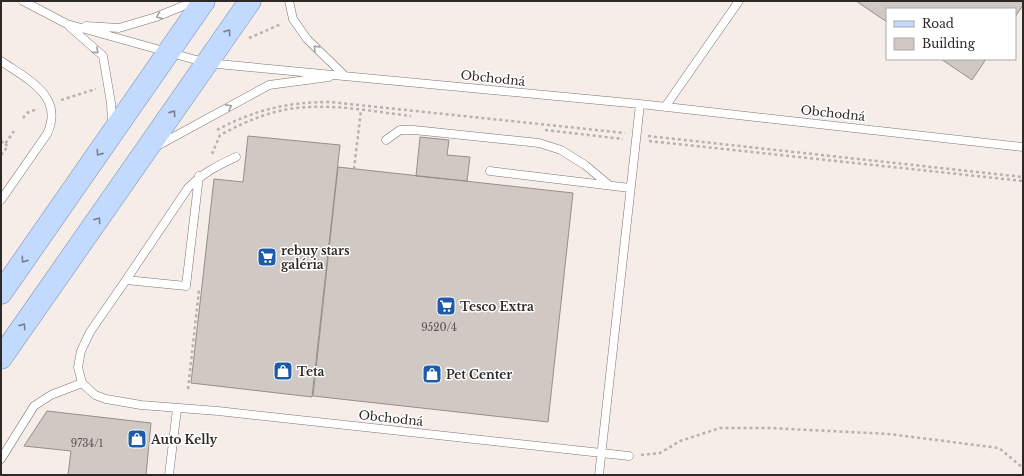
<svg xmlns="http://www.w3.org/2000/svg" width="1024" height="476" font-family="'Libre Baskerville',serif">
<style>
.building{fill:#d0c8c3;stroke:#968e89}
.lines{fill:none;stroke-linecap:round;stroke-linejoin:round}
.lane-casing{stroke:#7d7570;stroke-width:9}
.primary-casing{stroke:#748cb1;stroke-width:23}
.path{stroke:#b8b1ad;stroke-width:2.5;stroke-dasharray:3 3;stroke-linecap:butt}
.lane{stroke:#fff;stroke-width:8}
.primary{stroke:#c2dafd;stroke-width:22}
.oneway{stroke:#a09f9e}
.oneway2{stroke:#788292}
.labels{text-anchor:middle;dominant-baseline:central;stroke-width:3;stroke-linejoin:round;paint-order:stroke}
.number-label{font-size:10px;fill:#56514e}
.street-label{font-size:12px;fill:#2d2927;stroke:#fff}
.poi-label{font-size:12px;font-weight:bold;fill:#2d2927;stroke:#fff;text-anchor:start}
</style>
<rect width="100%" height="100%" fill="#f6ede8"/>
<path class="building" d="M856,1H1023V5L1015,17V9H887V22Z
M941,59H986L972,80Z
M248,136L340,145L312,397L191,383L214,179L243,182Z
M420,137L449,140L447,155L470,157L467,181L416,176Z
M338,167L573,193L548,422L313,396Z
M47,411L151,423L146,475H68L71,451L24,446Z"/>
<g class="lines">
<defs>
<path id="lane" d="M23,1L67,24L207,63L640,104L1023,147
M289,1L293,19L307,39L344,75
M69,26L103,56L111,103L112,125
M86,26L119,28L156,17L195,1
M1,61C27,79 65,96 47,134L1,200
M665,107L739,1
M386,140L400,130H414L539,143L561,150L585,165L609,185
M157,146L269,85L329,77
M236,157C217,166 204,172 188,188L126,280L90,332L81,351L78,367L82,383L95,395L106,399L141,405L218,411L629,456
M490,171L630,188
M126,280L186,286L199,176
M1,459L34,406L51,395L82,383
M169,475L177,409
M599,475L640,104"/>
<path id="primary" d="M1,293L204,1
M1,358L250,1"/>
</defs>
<use href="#lane" class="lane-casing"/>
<use href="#primary" class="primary-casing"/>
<path class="path" d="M249,38L281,24
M61,100L96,89
M23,118L27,113L37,109
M217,130C254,110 287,102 330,102L625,133
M545,130L623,139
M648,136L1023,177
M1,141L5,144L14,131
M649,141L1023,181
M212,154L220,135C239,125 258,116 279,111C322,101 368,111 411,116
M1,155L8,146L5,144
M354,169L361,110
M188,389L199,290
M641,455L660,453L680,441L720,428H770L889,434L999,448L1023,468"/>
<use href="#lane" class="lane"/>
<use href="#primary" class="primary"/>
</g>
<defs><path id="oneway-chevron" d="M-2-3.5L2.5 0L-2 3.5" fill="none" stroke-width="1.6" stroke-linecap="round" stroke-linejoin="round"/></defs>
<g class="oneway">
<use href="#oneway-chevron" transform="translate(159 16) rotate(158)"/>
<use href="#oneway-chevron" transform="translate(316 48) rotate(-136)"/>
<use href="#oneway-chevron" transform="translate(96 51) rotate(42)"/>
<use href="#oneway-chevron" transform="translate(229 107) rotate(-28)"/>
</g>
<g class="oneway2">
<use href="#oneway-chevron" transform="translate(228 32) rotate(-55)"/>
<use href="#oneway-chevron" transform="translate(173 113) rotate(-55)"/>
<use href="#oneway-chevron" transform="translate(99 153) rotate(125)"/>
<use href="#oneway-chevron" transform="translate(98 220) rotate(-55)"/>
<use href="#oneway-chevron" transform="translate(24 260) rotate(125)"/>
<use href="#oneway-chevron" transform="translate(23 326) rotate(-55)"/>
</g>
<defs>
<symbol id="supermarket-square" viewBox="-11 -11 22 22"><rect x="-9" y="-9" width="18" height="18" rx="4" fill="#1d5aac" stroke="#fff"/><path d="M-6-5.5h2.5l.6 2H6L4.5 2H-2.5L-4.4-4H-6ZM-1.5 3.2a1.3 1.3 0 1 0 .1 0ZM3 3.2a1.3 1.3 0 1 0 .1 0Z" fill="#fff"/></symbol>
<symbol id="shop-square" viewBox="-11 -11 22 22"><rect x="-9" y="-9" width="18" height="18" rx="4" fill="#1d5aac" stroke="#fff"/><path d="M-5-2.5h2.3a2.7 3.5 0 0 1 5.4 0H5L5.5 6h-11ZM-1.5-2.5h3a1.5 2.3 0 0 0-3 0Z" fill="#fff"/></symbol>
</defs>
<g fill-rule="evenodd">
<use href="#supermarket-square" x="256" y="246" width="22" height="22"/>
<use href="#supermarket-square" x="435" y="295" width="22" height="22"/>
<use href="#shop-square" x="272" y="360" width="22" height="22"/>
<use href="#shop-square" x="421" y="363" width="22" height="22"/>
<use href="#shop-square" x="126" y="428" width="22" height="22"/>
</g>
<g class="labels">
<g class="number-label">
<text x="439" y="327">9520/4</text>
<text x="87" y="443">9734/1</text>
</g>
<g class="street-label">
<text transform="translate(493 78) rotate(6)">Obchodná</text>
<text transform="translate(833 113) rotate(6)">Obchodná</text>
<text transform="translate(391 418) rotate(6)">Obchodná</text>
</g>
<g class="poi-label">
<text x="281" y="250">rebuy stars<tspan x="281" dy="14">galéria</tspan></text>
<text x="460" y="306">Tesco Extra</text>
<text x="297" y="371">Teta</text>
<text x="446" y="374">Pet Center</text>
<text x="151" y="439">Auto Kelly</text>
</g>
</g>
<rect width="1024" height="476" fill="none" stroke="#2d2927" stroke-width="4"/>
<rect x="886" y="8" width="130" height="52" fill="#ffffff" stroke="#aba9a9"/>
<rect x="894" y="21" width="20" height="6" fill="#c2dafd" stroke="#aba9a9"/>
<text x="922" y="28" font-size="12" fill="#2d2927">Road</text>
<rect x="894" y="38" width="20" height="12" fill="#d0c8c3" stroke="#aba9a9"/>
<text x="922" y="48" font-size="12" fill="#2d2927">Building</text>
</svg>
